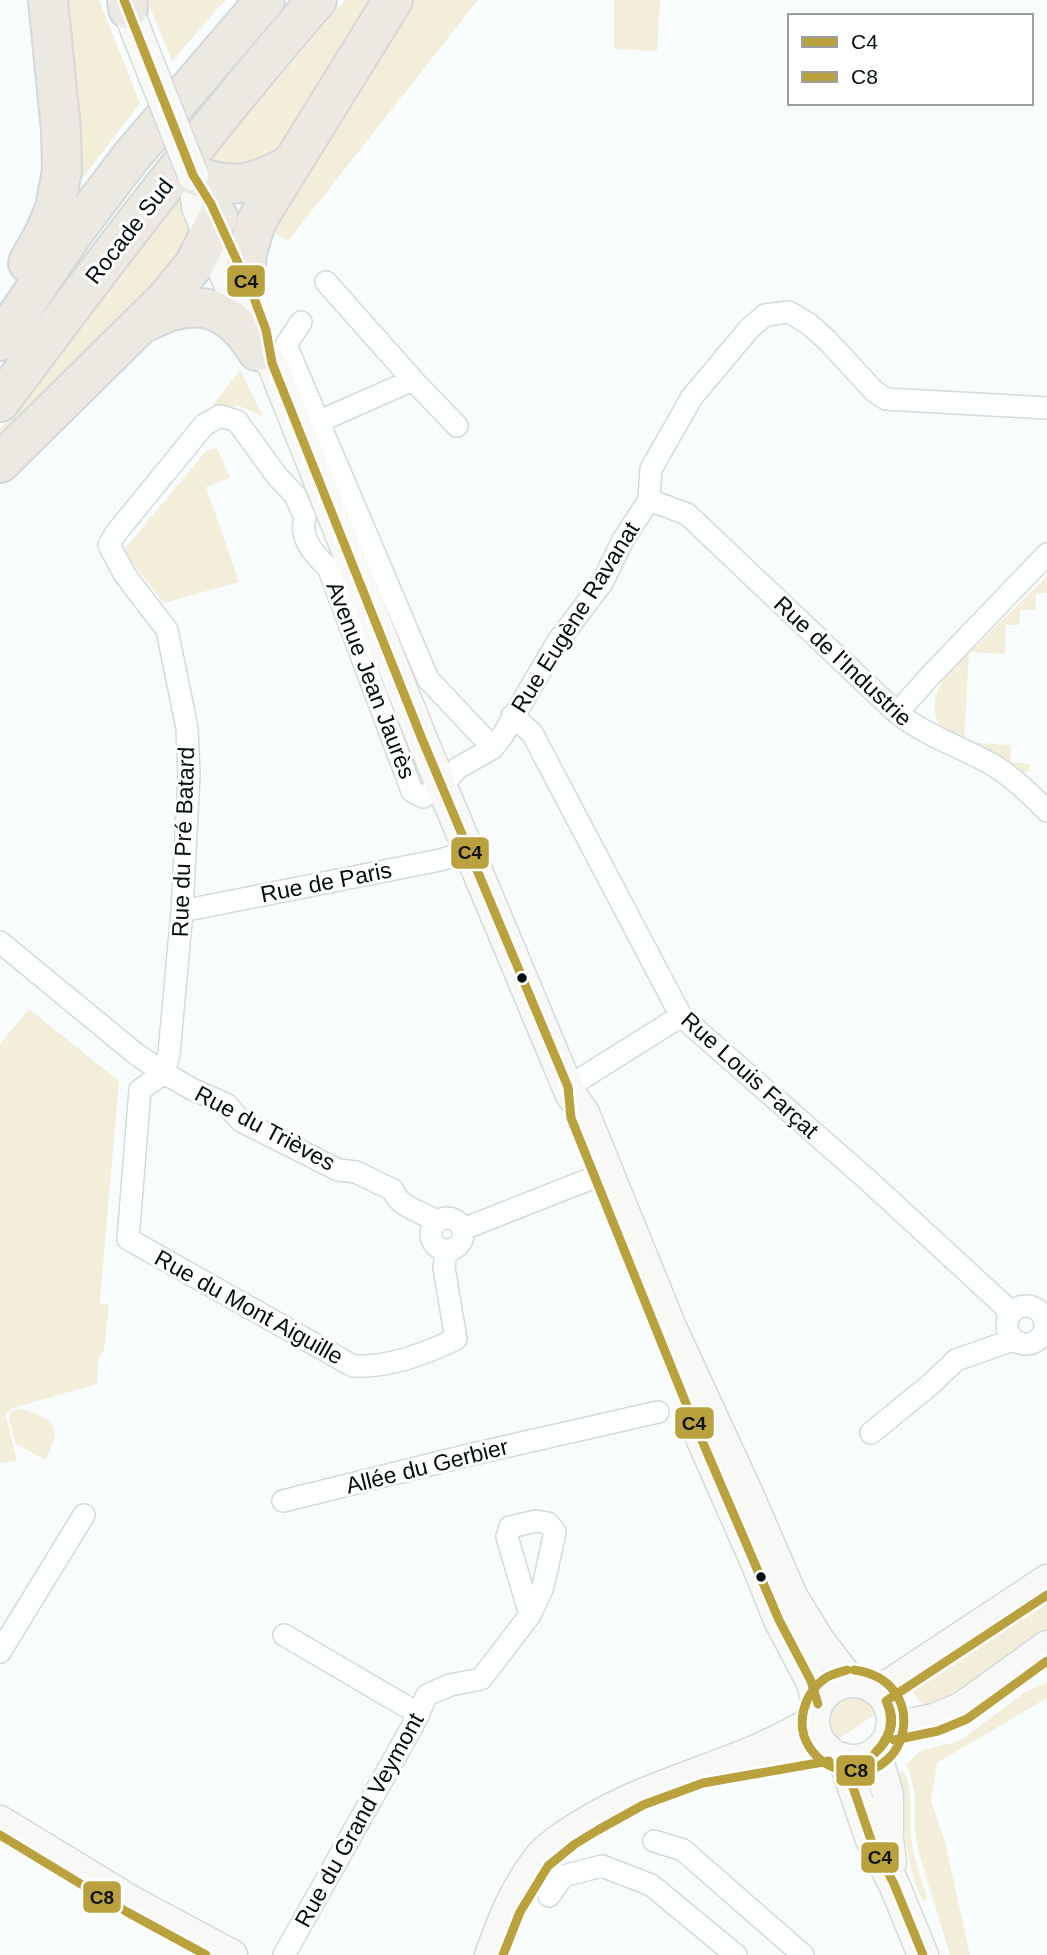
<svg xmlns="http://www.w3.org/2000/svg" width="1047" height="1955" font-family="Helvetica,sans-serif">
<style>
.green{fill:#f2eed9}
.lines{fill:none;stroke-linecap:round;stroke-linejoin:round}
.street-casing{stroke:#d3dadc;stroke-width:24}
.secondary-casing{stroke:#d3dadc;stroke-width:33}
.highway-casing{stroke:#d4d8d8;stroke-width:42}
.street{stroke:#feffff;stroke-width:21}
.secondary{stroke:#f8f9f6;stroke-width:30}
.highway{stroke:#ebe9e2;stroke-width:38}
.secondary-bridge-casing{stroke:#d3dadc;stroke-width:33;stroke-linecap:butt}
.secondary-bridge{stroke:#f8f9f6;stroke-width:30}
.bus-1-casing{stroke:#fff;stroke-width:14}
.bus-2-casing{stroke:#fff;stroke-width:14}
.bus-1{stroke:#b9a13e;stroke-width:9}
.bus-2{stroke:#b9a13e;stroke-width:9}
.bus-dot{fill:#050e10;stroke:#fff;stroke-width:2.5}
.labels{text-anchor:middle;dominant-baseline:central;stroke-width:6;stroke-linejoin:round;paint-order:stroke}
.street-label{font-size:23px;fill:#050e10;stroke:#fff}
.line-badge{stroke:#fff;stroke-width:2.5}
.pale-badge-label{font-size:19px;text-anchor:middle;font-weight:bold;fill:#111}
</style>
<rect width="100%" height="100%" fill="#f8fcfd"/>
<path class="green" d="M53,0H99L140,103L75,188Z
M147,0H225L172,61Z
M345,0H386L280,157L218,174L210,158Z
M408,0H478L288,241L270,231Z
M614,0H660L657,51L614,49Z
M179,197L189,223L186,244L167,281L0,453V429Z
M240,370L263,416L239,406L211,408Z
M217,448L230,478L206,487L239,582L164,603L123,551L206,451Z
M1047,576V593H1036L1035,610H1020L1019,625H1006L1005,654L969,652L964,742L1011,745V762L1030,764L1029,771L1024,773C1001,755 970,752 947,734C931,720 932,697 943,680C953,666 968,653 981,641C1003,619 1025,598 1047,576Z
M29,1009L119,1081L100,1300V1303L109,1304L104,1350L98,1359L97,1384L12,1408L6,1415L17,1461L0,1463V1044Z
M20,1409C54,1418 64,1426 45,1460L15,1443L9,1417L11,1411Z
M1047,1591V1631L982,1678L927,1711L913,1692L917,1688L911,1680Z
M1047,1682V1698L937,1763L931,1800L945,1842L970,1955H950L918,1850L915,1832V1792L907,1764L920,1751L959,1741L1024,1693Z
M850,1695L867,1699L879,1712L834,1742C820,1722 827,1702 850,1695Z
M903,1771C915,1792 908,1820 912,1844C915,1863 922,1879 927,1898L926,1901H923C902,1860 906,1818 898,1774Z"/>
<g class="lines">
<defs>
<path id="street" d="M301,322L286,345L428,679L493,748
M413,380L457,426
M320,421L413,380L326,282
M649,500L687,514L897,713C927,736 961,747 993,765C1014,778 1030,794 1047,811
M897,713L931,675L1047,554
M512,716L532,733L681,1016L870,1182L1011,1312
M182,911L440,860L469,851
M0,942L136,1054L164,1073L192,1089L226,1104L241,1121L338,1170L356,1172L393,1190C398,1207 423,1212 436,1221
M164,1073L169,1054L182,911L189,775L187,728L167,630L125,575L109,545L116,533L204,425L220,416L237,421L277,476L295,495L305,518C299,537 314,555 328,567L412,791L423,797L442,786L458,768L493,748L503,735L558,641L602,583L623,540L649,500L651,469L692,397L749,329L765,315L789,312L809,324L828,341L874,391L886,399L1047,408
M164,1073L140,1090L128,1239L353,1366C387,1368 425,1354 456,1339L444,1268L446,1250
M568,1087L681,1016
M431 1234a16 16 0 1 1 32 0a16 16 0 1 1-32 0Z
M463,1229L608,1172
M1007 1325a19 19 0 1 1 38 0a19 19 0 1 1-38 0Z
M871,1433L931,1384L956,1360L1013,1340
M283,1501L469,1455L658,1412
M284,1635L419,1714
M0,1652L84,1515
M654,1841L683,1850L803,1955
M549,1896L563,1876L602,1866L651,1885L736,1955
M284,1955L412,1727L427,1695L450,1685L481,1679L530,1615L543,1587L555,1532L548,1523L536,1521L510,1527L507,1537L530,1615"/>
<path id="secondary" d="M124,0L148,61
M193,175L197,207L257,351L272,363L422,739L570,1093L584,1113L671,1327L748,1494L792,1596L819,1640L851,1682
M697,1429L757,1565L779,1620L811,1681L818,1704
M814 1721a39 39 0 1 1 78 0a39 39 0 1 1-78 0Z
M879,1691L1047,1580
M891,1728L934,1719L961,1708L1047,1646
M876,1752L888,1795V1838L891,1863
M843,1758L871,1840L894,1884L923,1955
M753,1764L827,1749
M0,1821L133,1902L232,1955
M490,1955C502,1922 515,1888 538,1859C548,1846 566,1835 580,1826C654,1779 742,1766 814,1720"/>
<path id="highway" d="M127,0L128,9
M193,175C233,190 256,185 291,164
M28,263L45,232L55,208L62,170L61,130L48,0
M245,277L247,252L257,220L393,0
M146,322C194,296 228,304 257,351
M0,341L74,232L130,158L265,0
M0,402C102,265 205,129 317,0
M0,463L165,300L194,265L218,217"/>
</defs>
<use href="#street" class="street-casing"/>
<use href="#secondary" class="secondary-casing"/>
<use href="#highway" class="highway-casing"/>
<use href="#street" class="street"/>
<use href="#secondary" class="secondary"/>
<use href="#highway" class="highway"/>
<defs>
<path id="secondary-bridge" d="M148,61L193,175"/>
</defs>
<use href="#secondary-bridge" class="secondary-bridge-casing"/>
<use href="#secondary-bridge" class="secondary-bridge"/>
<defs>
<path id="bus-1" d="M124,0L193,175L211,204L254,298L266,330L272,363L422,739L568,1087L571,1118L685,1401L779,1620L811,1681L818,1704
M875,1753C890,1738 895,1722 887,1703
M875,1753C890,1740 897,1721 887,1703
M843,1758L871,1840L894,1884L923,1955"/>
<path id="bus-2" d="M847,1670C841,1672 833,1674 827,1677C804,1692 794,1725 810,1748C821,1764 833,1769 851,1771C911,1778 930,1680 854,1670
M886,1701L1047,1595
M894,1740L938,1731L967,1719L1047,1661
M0,1835L127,1912L206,1955
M503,1955L520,1912L548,1866L575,1844L598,1830L643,1805L703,1783L829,1761"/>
</defs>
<use href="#bus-1" class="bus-1-casing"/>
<use href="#bus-2" class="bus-2-casing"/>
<use href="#bus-1" class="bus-1"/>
<use href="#bus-2" class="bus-2"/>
</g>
<g class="bus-dot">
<circle cx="522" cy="978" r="6"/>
<circle cx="761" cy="1577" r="6"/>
</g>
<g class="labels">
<g class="street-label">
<text transform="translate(129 231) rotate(-52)">Rocade Sud</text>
<text transform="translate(575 617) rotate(-58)">Rue Eugène Ravanat</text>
<text transform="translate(843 661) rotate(43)">Rue de l'Industrie</text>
<text transform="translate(371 680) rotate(69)">Avenue Jean Jaurès</text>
<text transform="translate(183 842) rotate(-88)">Rue du Pré Batard</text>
<text transform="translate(326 882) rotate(-11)">Rue de Paris</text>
<text transform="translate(750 1075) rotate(42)">Rue Louis Farçat</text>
<text transform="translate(265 1128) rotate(28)">Rue du Trièves</text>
<text transform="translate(249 1307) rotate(29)">Rue du Mont Aiguille</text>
<text transform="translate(427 1466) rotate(-14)">Allée du Gerbier</text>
<text transform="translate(359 1820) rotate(-61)">Rue du Grand Veymont</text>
</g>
</g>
<g class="line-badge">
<rect x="226" y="264" width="40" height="34" rx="7" fill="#b9a13e"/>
<rect x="450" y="836" width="40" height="34" rx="7" fill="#b9a13e"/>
<rect x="674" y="1406" width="41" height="34" rx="7" fill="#b9a13e"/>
<rect x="835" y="1754" width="41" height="33" rx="7" fill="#b9a13e"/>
<rect x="860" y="1841" width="40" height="33" rx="7" fill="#b9a13e"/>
<rect x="82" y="1880" width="40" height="34" rx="7" fill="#b9a13e"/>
</g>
<g class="pale-badge-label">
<text x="246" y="288">C4</text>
<text x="470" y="859">C4</text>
<text x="694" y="1430">C4</text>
<text x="856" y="1777">C8</text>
<text x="880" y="1864">C4</text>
<text x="102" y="1904">C8</text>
</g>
<rect x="788" y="14" width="245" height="91" fill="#ffffff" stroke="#9b9f9f" stroke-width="2"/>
<rect x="802" y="37" width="35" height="10" fill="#b9a13e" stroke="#9b9f9f" stroke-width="2"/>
<text x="851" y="49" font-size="21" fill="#050e10">C4</text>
<rect x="802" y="72" width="35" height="10" fill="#b9a13e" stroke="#9b9f9f" stroke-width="2"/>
<text x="851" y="84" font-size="21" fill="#050e10">C8</text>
</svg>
